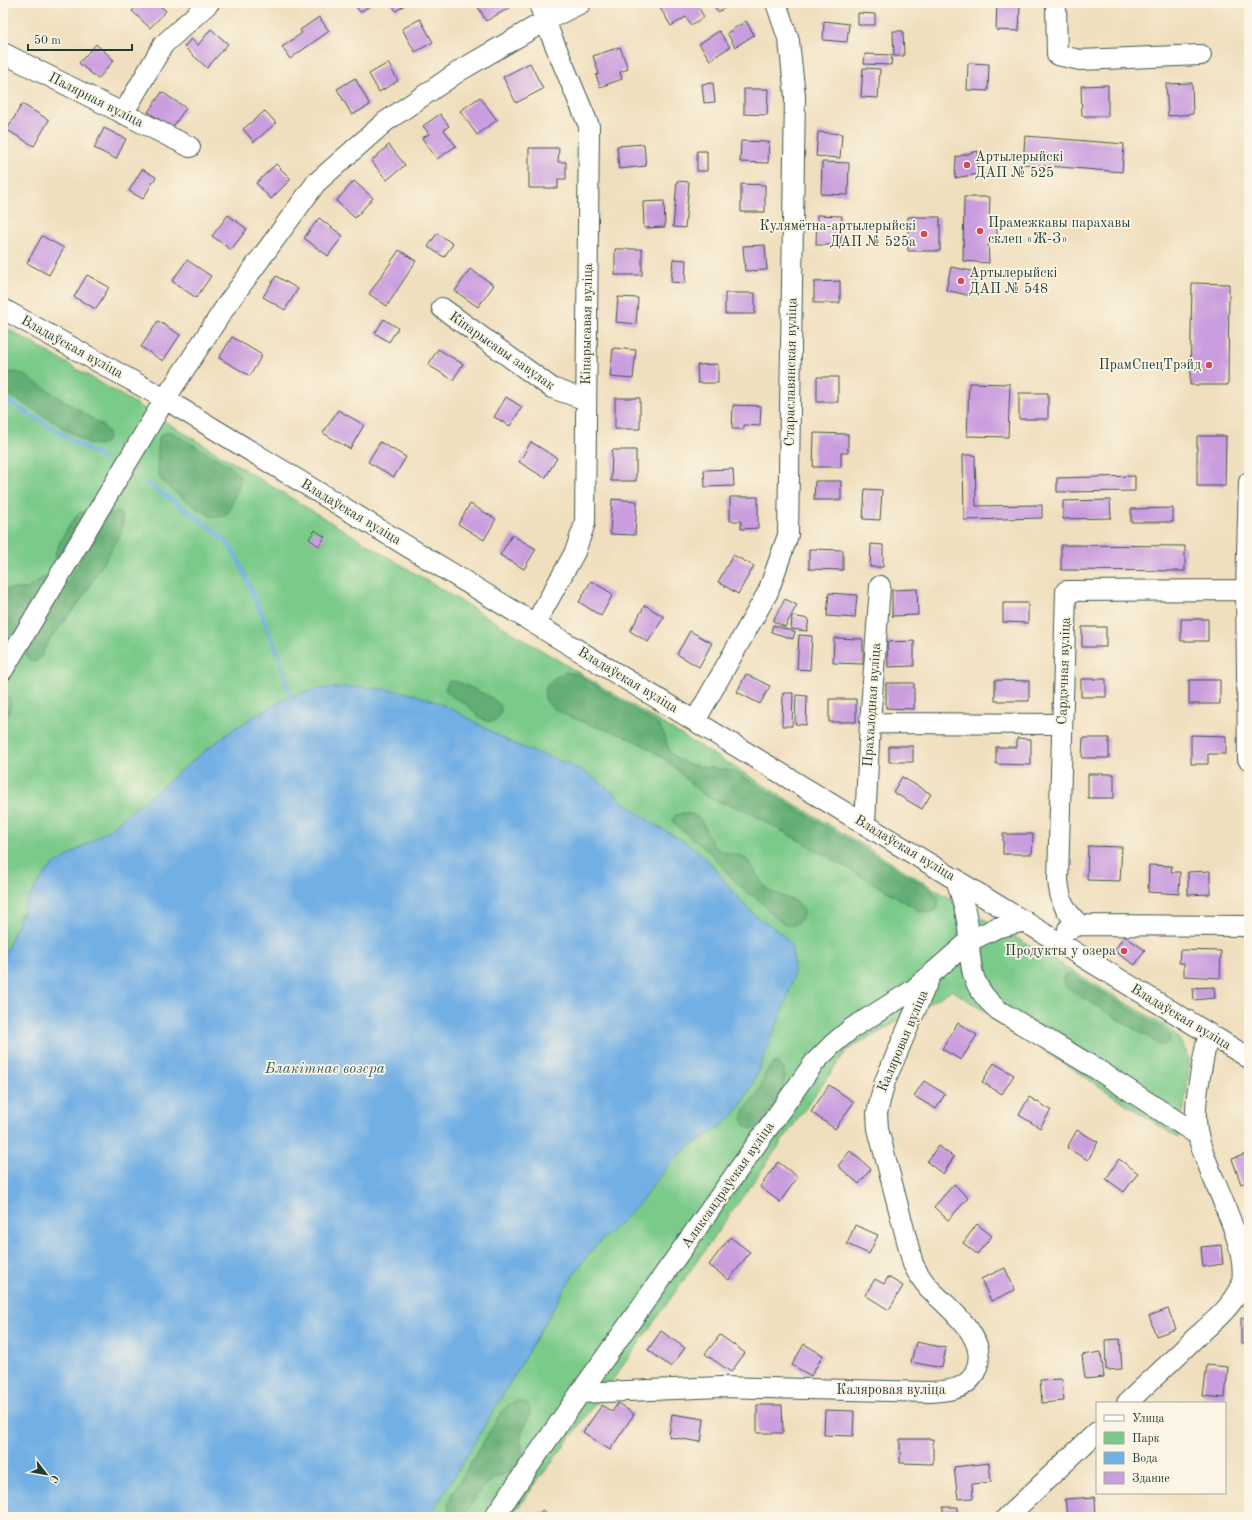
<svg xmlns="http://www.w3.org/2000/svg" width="1252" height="1520" font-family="'Old Standard TT',serif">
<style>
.green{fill:#7aca8a;stroke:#4c845f}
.forest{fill:#63ae76;stroke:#417655}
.water{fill:#72afe4;stroke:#48768c}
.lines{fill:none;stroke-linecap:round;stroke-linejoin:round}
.stream{stroke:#72afe4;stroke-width:4}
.building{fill:#ca9ddf}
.minor-casing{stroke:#3e5549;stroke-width:22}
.minor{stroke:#fff;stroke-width:20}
.poi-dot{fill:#d1495b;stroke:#fcf5e5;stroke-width:1.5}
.labels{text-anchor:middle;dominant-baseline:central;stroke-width:3.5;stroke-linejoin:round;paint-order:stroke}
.street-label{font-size:14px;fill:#1f3d34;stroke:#fcf5e5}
.poi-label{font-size:14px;fill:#1f3d34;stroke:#fcf5e5;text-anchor:start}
.water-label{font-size:15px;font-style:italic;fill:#345a60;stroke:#fcf5e5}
</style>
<rect width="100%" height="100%" fill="#fcf5e5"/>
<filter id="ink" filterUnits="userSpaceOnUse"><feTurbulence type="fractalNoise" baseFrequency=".025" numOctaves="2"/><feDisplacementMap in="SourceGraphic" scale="8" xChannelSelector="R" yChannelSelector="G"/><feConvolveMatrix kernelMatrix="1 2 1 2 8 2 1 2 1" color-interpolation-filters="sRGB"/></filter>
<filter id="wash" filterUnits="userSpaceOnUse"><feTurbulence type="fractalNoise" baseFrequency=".012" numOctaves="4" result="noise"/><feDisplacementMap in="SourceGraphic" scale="16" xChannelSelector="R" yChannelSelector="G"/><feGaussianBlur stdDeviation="0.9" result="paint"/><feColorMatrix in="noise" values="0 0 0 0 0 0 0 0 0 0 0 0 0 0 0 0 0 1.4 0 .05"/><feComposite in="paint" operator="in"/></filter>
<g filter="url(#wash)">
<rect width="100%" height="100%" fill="#f0dfbe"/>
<path class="green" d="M3,326L133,402L961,905L1170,1029C1177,1037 1184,1044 1187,1055C1192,1073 1182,1118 1178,1138L952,990L846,1051L612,1381L511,1517H3Z"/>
<path class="forest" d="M13,372L19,373L24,375L102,425C116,439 105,449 88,443L8,394L3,388V378L8,373Z
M171,432L231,467L240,476C241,487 236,492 232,502C231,507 230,512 226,515C222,518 216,517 211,516C201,512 166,487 160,478C157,473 157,441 160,436C163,433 167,433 171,432Z
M116,511C128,516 122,530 118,539L81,600L48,642L41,656L38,660L32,662C25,657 26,652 29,646L105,519L109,514Z
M81,512H84L87,515L60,560L57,559L55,555C57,545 73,517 81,512Z
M44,577L52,580L3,660V589H27Z
M567,672L576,674L584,678L657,724C660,728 663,732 665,737C667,743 668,749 672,754C684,769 717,766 735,772L930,889L939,899L938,907L931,913L920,911C862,876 803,842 744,810C732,804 718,803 707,797C694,789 684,776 673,766C662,757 648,747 635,741C614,730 560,719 547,702C538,689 555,674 567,672Z
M449,681H454L459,682L492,698L500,705L501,709C501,714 499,718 495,720C483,726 475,711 467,705C459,699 449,698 445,688Z
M3,694H7L11,701L9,713L3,723Z
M682,813C710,813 702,838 718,849C726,855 738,853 746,859C756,868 758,882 769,890C778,897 795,898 802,906C807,914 799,926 790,925C784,925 777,919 773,915C768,910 764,904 758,899C752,895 746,892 741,887C732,879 725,869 717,860C704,846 689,836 675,825L673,821L675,816Z
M1069,974L1073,975L1166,1031L1170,1035L1169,1043L1164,1045L1159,1044L1067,988L1064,985L1063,977L1065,975Z
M774,1063H778L784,1069C788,1091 770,1111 759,1128C754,1129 748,1130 745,1125C737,1113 753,1102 758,1093C763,1083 764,1070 774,1063Z
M516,1401C542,1403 524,1424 521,1436C520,1447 527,1456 519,1465C512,1473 500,1474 492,1480C485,1485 479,1493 474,1500C471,1504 469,1509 465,1512C459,1517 449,1515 448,1507C448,1502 451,1497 453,1493L499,1416C504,1409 508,1404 516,1401Z"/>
<path class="water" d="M344,687C375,687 405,690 434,701C461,712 485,729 510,742C532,753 557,758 579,769C601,780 618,798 638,813C656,827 677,836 695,849C719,868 734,898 757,917C768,926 783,931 790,944C792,948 792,952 793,956C798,982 780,1015 771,1038C763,1059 755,1081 744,1100C726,1131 699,1136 675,1159C660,1173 650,1192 636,1207C623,1222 606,1234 592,1250C570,1276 554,1308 536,1338C501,1398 466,1458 429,1517H3V958L27,901L39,882L51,867L111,828L201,754L235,728L262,712L290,696L317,689Z"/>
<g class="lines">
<path class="stream" d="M3,398L103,459
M147,483L199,519L225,540L233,551L242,568L280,658L290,696"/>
</g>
<g id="blocks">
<path class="building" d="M139,3H157L166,11L150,28L132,11Z
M354,3H374L360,12Z
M391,3H408L396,11Z
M476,3H508L511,7L486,21Z
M669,3H696L704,17L691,25L686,17L671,26L660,8Z
M712,3H726L728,6L718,12Z
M997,3H1020L1019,31L996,30Z
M858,13L875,14V25H858Z
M319,17L329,31L290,59L282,47L302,33L300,30Z
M420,19L433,42L415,52L402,29Z
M746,21L754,35L735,47L727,33Z
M824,21L849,24L847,42L823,40Z
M211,29L228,44L207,68L184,47L191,39L198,45Z
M719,31L730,47L710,60L699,44Z
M893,31H903L904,56H894Z
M96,44L114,60L98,79L79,63Z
M620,47L628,69L620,72L622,79L600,87L596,75L599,74L593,56Z
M865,54L892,55L891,65L864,64Z
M388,63L398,81L379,92L369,74Z
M530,63L543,89L516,103L503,77Z
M968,63L989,64L988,91L967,90Z
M863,68L880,69L878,98L861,97Z
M355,78L370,105L352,115L337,89Z
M713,83L715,102L704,103L702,84Z
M1192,83L1193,114L1168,116L1166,84Z
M1108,85V116H1082L1081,86Z
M744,89H768L767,115L744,114Z
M162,92L186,108L172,128L148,112Z
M480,97L497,120L477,135L460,111Z
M22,104L49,120L34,146L7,130Z
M265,111L276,123L254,142L243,129Z
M440,114L449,126L444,130L456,146L437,159L422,138L429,134L423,126Z
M104,128L126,139L116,159L94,148Z
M818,132L842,134L840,158L816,156Z
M1025,136L1124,144L1122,172L1023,164Z
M741,141L769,142L768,163L740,162Z
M644,144L646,166L619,169L617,146Z
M389,145L405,165L387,180L371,161Z
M529,148H559L558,162H566V179H558V188H529Z
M697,151H707V171H697Z
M978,151V174L955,178L956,157Z
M822,162L849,163L848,195L821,194Z
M276,164L291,179L271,199L256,183Z
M142,169L156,177L143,199L129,191Z
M354,181L373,198L355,218L336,201Z
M677,181L689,182L685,228L673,227Z
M741,184L765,185V212H741Z
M964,197H990L989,221L997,228V235L988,240L989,263L963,261Z
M664,201L665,227L644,228L643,202Z
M228,215L247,229L231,250L212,236Z
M817,215L842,216L840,245H816Z
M908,217H940V251H908Z
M319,218L343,236L328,256L304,238Z
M437,233L453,244L444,257L428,247Z
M42,236L64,248L49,275L27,263Z
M765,245L767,270L745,271L743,246Z
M615,249H642V275H615Z
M399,250L416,261L387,306L369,294Z
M673,259L686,260L685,283L671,282Z
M187,260L211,276L196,298L172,281Z
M951,267L977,272L971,296L946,290Z
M470,269L494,285L478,307L455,291Z
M87,275L109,287L96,309L74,297Z
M276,276L298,289L285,310L263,297Z
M840,281V303H814V282Z
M1192,283L1229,284L1228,385H1190Z
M725,293H755V314H725Z
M618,297L638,298L636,324L616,322Z
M384,319L398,328L389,342L375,333Z
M158,321L180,335L163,361L141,347Z
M232,337L262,355L250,376L219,358Z
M613,348L636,350L633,379L610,377Z
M438,349L463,364L453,380L428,365Z
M718,364V383H698L697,365Z
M817,377H838V402H817Z
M969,383L1010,384L1008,437L967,436Z
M1019,393H1048V419H1019Z
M506,397L522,407L510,426L494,417Z
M615,398H640V429H615Z
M733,405L761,406L760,426L744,425V429H732Z
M338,410L364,425L350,449L323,433Z
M814,433L848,434V453H841V467H813Z
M1197,436H1226L1225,486H1197Z
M380,442L406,457L394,477L368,462Z
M531,442L557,458L545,478L519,462Z
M612,450H636V481H611Z
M963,455H975L976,506L1042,505V518L964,520Z
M733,469L734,486L705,487L704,470Z
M1135,476V491L1057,492V478Z
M815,481H841V500H814Z
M865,489L882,490L880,520L863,519Z
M730,497H758V528L741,529V521H730Z
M612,499L637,501L635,535L610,534Z
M1110,500L1111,518L1063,519V501Z
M470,504L496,519L484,540L458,524Z
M1173,508V522H1131V509Z
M315,530L325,537L319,546L309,539Z
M512,535L536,549L524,569L500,555Z
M871,544L883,545V567H870Z
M1061,545L1185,546V571L1061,570Z
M809,549L843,550V570L809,569Z
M733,555L754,566L738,594L718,582Z
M591,581L613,594L601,616L579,602Z
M917,589L918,615L892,616V590Z
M829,593L857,595L855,618L827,616Z
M785,599L797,605L785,627L773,621Z
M1003,603H1028V623L1003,622Z
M645,605L664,617L648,642L630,631Z
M792,616L809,619L807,631L791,629Z
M1181,619H1208V641H1181Z
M773,625L795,632L793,639L771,632Z
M1082,627H1106V647H1082Z
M690,631L712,643L699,667L677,654Z
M799,635L812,636L810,670L797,669Z
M834,638L863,639V664L833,663Z
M914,641V666L888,667L887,642Z
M746,674L770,686L760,704L737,692Z
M1081,679H1106V697H1081Z
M995,680L1029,681V701H995Z
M1189,680H1220V704H1189Z
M886,683H914V709L886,708Z
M783,693H793L792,726H782Z
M796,695L807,696L806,725L795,724Z
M829,699H856V722H829Z
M1191,735L1226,736V754H1208V764H1191Z
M1017,738L1031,739V765L996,764V747H1017Z
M1083,738H1109V758H1082Z
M889,746H913V762H889Z
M1088,774H1114V798H1088Z
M902,777L931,794L922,809L893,792Z
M1003,834H1033L1032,854H1003Z
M1088,846L1122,847L1120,881L1087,880Z
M1149,865L1172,866L1171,872H1180L1179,894L1148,892Z
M1210,871V894L1188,895V872Z
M1124,936L1145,950L1135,965L1114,951Z
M1180,950L1221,951L1220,978L1184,976V963H1179Z
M1214,987L1215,998L1194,1000L1193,988Z
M958,1023L977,1035L961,1060L942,1049Z
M994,1063L1014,1075L1002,1094L982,1082Z
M924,1081L945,1094L936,1109L914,1096Z
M829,1085L854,1102L835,1129L811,1112Z
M1029,1097L1051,1110L1040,1128L1019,1115Z
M1077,1130L1098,1142L1088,1160L1067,1148Z
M938,1146L954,1157L943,1174L927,1162Z
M850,1151L871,1169L859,1184L838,1166Z
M1249,1153V1181L1241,1184L1232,1159Z
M1119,1159L1138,1173L1124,1192L1106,1179Z
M778,1162L798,1177L780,1202L760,1187Z
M954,1184L968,1198L948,1220L934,1207Z
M977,1224L992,1236L977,1254L963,1243Z
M855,1225L878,1235L869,1254L847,1244Z
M730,1237L750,1252L729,1280L709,1265Z
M1221,1245L1223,1264L1203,1267L1201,1247Z
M1005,1268L1015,1290L991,1301L981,1279Z
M888,1277L903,1286L889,1310L865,1295L875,1279L884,1284Z
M1168,1309L1176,1329L1156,1336L1149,1316Z
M1241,1318H1249V1344H1241Z
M661,1331L685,1348L671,1367L648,1350Z
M720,1335L745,1353L731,1372L705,1354Z
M1120,1339L1122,1369L1106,1370L1105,1340Z
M916,1342L946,1348L942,1368L911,1362Z
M804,1344L823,1355L811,1376L792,1365Z
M1101,1352L1104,1377L1085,1379L1082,1355Z
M1207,1365L1228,1367L1225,1398L1203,1396Z
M1062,1379L1064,1401L1042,1403L1040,1380Z
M618,1403L634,1414L610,1450L583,1432L602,1405L612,1412Z
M757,1405H782L783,1433H757Z
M825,1410L854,1411L853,1436L824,1435Z
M672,1414L704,1419L701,1442L669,1437Z
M900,1439H933V1464L900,1463Z
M989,1463L991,1482L972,1484L973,1498L958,1499L954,1467Z
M1095,1497L1096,1517H1067L1065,1499Z
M943,1507H958V1517H943Z
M542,1510L552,1517H537Z"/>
</g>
</g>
<g filter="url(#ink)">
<use href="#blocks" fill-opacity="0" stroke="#3e5549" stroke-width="1"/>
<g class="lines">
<defs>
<path id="minor" d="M1056,3L1057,55L1080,60L1201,55
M3,53L190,147
M123,114L163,45L209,3
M442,308L552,388L586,400
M3,309L165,399L1249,1058
M535,624L575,552L585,523L589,126L545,21L539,3
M3,670L165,399L228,303L316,183L385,122L461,70L545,21L581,3
M695,721L768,592L788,535L795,96L789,41L776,3
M870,723L1062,724
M1248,759L1246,590L1249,482
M865,824L870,723L880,586
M956,879C961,895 966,910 968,927C971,964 967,983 998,1010L1095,1068L1198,1135
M1080,925C1064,910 1060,901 1058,880L1066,591L1246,590
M1068,929L1080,925L1249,926
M580,1393L721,1387L930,1392C948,1391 967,1390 975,1372C992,1338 947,1308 928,1287C922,1280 917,1272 913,1264L878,1129L877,1113L885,1081L930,976
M1127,1403C1150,1381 1173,1360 1195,1338C1212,1323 1231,1308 1241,1287C1252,1247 1208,1177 1198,1136C1191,1105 1203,1065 1208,1034
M494,1517L580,1393L814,1063L833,1044L852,1028L913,990L968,942L996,928L1025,921
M1007,1517L1097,1432"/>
</defs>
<use href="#minor" class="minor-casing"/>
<use href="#minor" class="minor"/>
</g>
</g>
<g class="poi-dot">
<circle cx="967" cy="165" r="4"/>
<circle cx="980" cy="231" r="4"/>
<circle cx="924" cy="234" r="4"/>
<circle cx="961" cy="281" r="4"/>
<circle cx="1209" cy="365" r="4"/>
<circle cx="1124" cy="951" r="4"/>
</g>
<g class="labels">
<g class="street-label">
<text transform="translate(96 100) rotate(27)">Палярная вуліца</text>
<text transform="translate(587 324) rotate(-89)">Кіпарысавая вуліца</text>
<text transform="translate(72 347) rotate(29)">Владаўская вуліца</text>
<text transform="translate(502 351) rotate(35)">Кіпарысавы завулак</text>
<text transform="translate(791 372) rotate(-89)">Стараславянская вуліца</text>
<text transform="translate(351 512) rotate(31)">Владаўская вуліца</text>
<text transform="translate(1064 671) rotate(-88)">Сардэчная вуліца</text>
<text transform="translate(628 680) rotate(31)">Владаўская вуліца</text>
<text transform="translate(872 705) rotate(-86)">Прахалодная вуліца</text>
<text transform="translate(905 848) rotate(31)">Владаўская вуліца</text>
<text transform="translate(1181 1017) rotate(31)">Владаўская вуліца</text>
<text transform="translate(903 1041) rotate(-67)">Каляровая вуліца</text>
<text transform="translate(728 1185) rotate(-55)">Аляксандраўская вуліца</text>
<text x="891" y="1390">Каляровая вуліца</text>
</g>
<g class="poi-label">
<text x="975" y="157">Артылерыйскі<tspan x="975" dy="16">ДАП № 525</tspan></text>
<text x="988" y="223">Прамежкавы парахавы<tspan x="988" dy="16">склеп «Ж-З»</tspan></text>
<text x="916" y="226" text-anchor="end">Кулямётна-артылерыйскі<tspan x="916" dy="16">ДАП № 525а</tspan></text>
<text x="969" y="273">Артылерыйскі<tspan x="969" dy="16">ДАП № 548</tspan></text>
<text x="1201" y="365" text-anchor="end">ПрамСпецТрэйд</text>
<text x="1116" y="951" text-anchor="end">Продукты у озера</text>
</g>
<g class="water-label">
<text x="325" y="1069">Блакітнае возера</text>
</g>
</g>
<rect width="1252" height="1520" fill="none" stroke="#fcf5e5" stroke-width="16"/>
<rect x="1096" y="1402" width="130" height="92" fill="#fcf5e5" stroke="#a4ab9e"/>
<rect x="1104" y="1415" width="20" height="6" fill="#ffffff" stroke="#a4ab9e"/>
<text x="1132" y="1422" font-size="12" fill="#1f3d34">Улица</text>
<rect x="1104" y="1432" width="20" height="12" fill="#7aca8a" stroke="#a4ab9e"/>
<text x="1132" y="1442" font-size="12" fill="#1f3d34">Парк</text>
<rect x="1104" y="1452" width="20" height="12" fill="#72afe4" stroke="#a4ab9e"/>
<text x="1132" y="1462" font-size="12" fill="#1f3d34">Вода</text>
<rect x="1104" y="1472" width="20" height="12" fill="#ca9ddf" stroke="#a4ab9e"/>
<text x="1132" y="1482" font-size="12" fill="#1f3d34">Здание</text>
<g transform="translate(46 1474) rotate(121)" stroke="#fcf5e5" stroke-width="3" paint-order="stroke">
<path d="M0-3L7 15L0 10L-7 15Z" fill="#1f3d34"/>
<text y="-6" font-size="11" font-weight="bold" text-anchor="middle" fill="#1f3d34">С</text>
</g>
<path d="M28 44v6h104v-6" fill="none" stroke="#1f3d34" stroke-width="2"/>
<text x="34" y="44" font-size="12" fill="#1f3d34" stroke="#fcf5e5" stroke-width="3" paint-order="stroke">50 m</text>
</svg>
